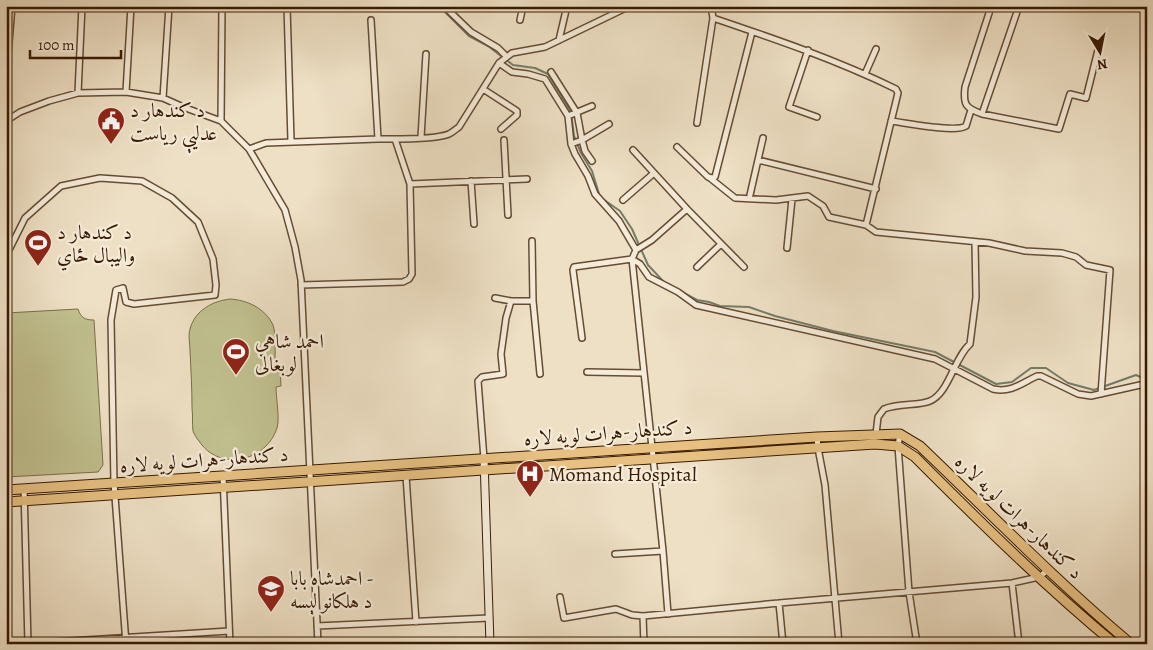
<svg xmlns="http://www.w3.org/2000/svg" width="1153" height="650" font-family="Alegreya,Amiri,serif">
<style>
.green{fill:#c1c08f;stroke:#7c6d48}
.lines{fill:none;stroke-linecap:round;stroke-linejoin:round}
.stream{stroke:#737c6a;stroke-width:2}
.street-casing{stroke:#664c33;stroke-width:8}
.secondary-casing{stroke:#381a02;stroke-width:9}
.highway-casing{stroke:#381a02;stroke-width:11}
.street{stroke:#f4ebd9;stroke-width:5}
.secondary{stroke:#f4ebd9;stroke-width:7}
.highway{stroke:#e7c082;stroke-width:9}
.labels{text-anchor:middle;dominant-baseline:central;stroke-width:4.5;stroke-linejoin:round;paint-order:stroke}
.poi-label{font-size:20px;fill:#381a02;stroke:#f4ebd9;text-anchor:start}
.street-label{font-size:20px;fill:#381a02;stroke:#f4ebd9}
</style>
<rect width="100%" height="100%" fill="#eee0c5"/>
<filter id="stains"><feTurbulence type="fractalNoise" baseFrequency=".004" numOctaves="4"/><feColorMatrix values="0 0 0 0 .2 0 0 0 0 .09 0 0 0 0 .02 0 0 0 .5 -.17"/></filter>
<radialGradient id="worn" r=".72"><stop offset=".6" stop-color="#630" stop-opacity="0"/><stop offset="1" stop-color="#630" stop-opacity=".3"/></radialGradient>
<path class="green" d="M230,299C247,300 265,308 273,325C276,333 275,355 275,365H280L281,386L276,387C276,398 280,418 277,428C266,462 219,472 199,441C197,439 194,434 193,431C192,424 193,416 192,408C192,389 191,370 190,351C190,345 188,335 190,329C195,310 213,301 230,299Z
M78,309C81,318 85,320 94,320L103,465L98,472L6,477V313Z"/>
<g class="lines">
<path class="stream" d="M439,6L469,36L488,46L513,65L535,68L548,74L571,112L574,136L581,153L592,171L600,197L620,211L632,229L648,265L663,281
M680,291L697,300L709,302L720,306L749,307L775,316L833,331L935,352L996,384L1012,382L1031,368H1046L1068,383L1094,390L1136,375L1147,380"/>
<defs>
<path id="street" d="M287,6L291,141
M444,6L471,32L498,48L506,56
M711,6L713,18C775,39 837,60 896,89L898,93L866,225
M991,7L965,87C963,104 965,108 982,114L1059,129L1070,94L1086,98L1099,46
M371,20L378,139
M520,20L523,6
M559,40L567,6
M808,50L789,107L817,117
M499,63L512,72L528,74L545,79L568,116L571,144L575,154L588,176L595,194L619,221L636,250
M551,72L577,113L582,140L585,151L592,161
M865,74L876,49
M6,79L12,6
M483,89L517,111V115L501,129
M126,92L131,6
M78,93L82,6
M163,98L169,6
M982,114L1019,6
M568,116L592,106
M6,121L20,112L49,101L78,93L126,92L163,98L183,107L221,121L249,149L285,210L295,247L301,280L318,644
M221,121L222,6
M891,121C906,123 956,133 966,126L971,110
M697,123L713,18
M421,137L426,54
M504,140L508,215
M571,144L582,140L609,124
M677,147L708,177L712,178L715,177L752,32
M249,149L266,143L378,139C394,139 435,140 449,134C453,132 456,129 459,127L499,63L512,53L545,47L630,6
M633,150L687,209L744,267
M758,160L876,189
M710,178L735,198L776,200L808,196L823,206L829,217L866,225L876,232L989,243L1025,251L1062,253L1076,257L1086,265L1110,270L1101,394
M471,181L474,224
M410,184L527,179
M750,195L763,138
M623,200L654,173
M532,241L533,301L540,374
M787,248L792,199
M697,267L721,244
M301,285L403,282L409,279L412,274L410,184L395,139
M8,287V252L25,218L61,186L100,178L142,181L172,198L198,222L213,259L216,285L215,295L134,304L126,302L123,288L116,290L111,320L114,483L126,644
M495,298L511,301H533
M582,338L573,270L574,267L632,259L640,264L649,277L678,292L696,305L935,359L993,389C1011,393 1022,383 1037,376H1041L1078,394L1091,396L1140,385L1147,387
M587,372L643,373
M876,434L878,417L884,409C899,403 918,406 930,401C949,393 954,358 970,344L976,297L975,242
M900,434L898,446L909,592L917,644
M817,437L818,448L825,485L839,644
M484,459L478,381L482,377L503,374L501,354L506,318L511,301
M223,476L230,644
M406,476L416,622
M24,488L28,644
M615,554L663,551
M1012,583L1019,644
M560,597L564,618L616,609L632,615L643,616
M779,603L783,644
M668,614L663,551L632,259L636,250L652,240L687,209
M317,626L489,618
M22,644L229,631
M644,644L643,616L779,603L1012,583L1039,577L1048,570"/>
<path id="secondary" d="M484,459L490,644"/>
<path id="highway" d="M6,490L817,437L900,434L920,446C990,513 1057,582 1131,644
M6,502L875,444L898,446L915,457C979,521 1045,586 1115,644"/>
</defs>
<use href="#street" class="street-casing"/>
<use href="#secondary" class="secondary-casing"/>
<use href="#highway" class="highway-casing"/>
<use href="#street" class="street"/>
<use href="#secondary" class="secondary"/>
<use href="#highway" class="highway"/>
</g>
<defs>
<symbol id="civic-pin" viewBox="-11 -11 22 30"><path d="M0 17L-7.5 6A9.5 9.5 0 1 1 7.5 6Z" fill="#8f2418" stroke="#f4ebd9"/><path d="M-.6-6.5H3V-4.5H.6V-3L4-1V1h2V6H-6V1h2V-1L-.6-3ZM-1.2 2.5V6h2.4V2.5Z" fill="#fff"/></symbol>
<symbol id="stadium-pin" viewBox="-11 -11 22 30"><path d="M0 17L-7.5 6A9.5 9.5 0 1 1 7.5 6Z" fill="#8f2418" stroke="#f4ebd9"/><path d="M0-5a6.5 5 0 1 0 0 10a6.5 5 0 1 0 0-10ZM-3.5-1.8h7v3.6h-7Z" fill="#fff"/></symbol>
<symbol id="hospital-pin" viewBox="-11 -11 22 30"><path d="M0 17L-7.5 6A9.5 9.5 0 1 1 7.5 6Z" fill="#8f2418" stroke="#f4ebd9"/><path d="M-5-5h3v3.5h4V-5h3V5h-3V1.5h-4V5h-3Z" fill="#fff"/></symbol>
<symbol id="school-pin" viewBox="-11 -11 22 30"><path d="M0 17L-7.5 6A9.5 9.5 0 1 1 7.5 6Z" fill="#8f2418" stroke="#f4ebd9"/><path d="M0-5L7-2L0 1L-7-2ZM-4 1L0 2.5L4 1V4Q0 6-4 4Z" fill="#fff"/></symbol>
</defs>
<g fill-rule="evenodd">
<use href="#civic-pin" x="95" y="105" width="32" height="43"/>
<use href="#stadium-pin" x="22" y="227" width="32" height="43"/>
<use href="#stadium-pin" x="220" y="336" width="32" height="43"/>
<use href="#hospital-pin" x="514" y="458" width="32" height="43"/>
<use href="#school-pin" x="255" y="573" width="32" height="43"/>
</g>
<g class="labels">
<g class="poi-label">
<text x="130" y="110">د کندهار د<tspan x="130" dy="23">عدلیې رياست</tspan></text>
<text x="57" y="232">د کندهار د<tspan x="57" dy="23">واليبال ځاي</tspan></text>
<text x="255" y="341">احمد شاهي<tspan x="255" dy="23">لوبغالی</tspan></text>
<text x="549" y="474">Momand Hospital</text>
<text x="290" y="578">احمدشاه بابا -<tspan x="290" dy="23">د هلکانو لېسه</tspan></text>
</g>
<g class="street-label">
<text transform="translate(608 433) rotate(-4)">د کندهار-هرات لويه لاره</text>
<text transform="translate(204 460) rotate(-4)">د کندهار-هرات لويه لاره</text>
<text transform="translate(1019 517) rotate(44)">د کندهار-هرات لويه لاره</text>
</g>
</g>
<rect width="1153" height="650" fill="none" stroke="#eee0c5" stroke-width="25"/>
<rect x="8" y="8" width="1138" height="635" fill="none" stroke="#381a02" stroke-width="2.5"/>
<rect x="12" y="12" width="1128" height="625" fill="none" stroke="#381a02"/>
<g transform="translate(1100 52) rotate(170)" stroke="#f4ebd9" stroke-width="4" paint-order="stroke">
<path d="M0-4L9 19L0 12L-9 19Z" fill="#381a02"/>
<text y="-8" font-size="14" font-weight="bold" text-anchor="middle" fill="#381a02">N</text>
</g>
<path d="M30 50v8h91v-8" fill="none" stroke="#381a02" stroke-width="2.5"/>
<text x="38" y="50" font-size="15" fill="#381a02" stroke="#f4ebd9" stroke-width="4" paint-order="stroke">100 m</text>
<rect width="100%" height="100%" filter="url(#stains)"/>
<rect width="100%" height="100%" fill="url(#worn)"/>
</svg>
